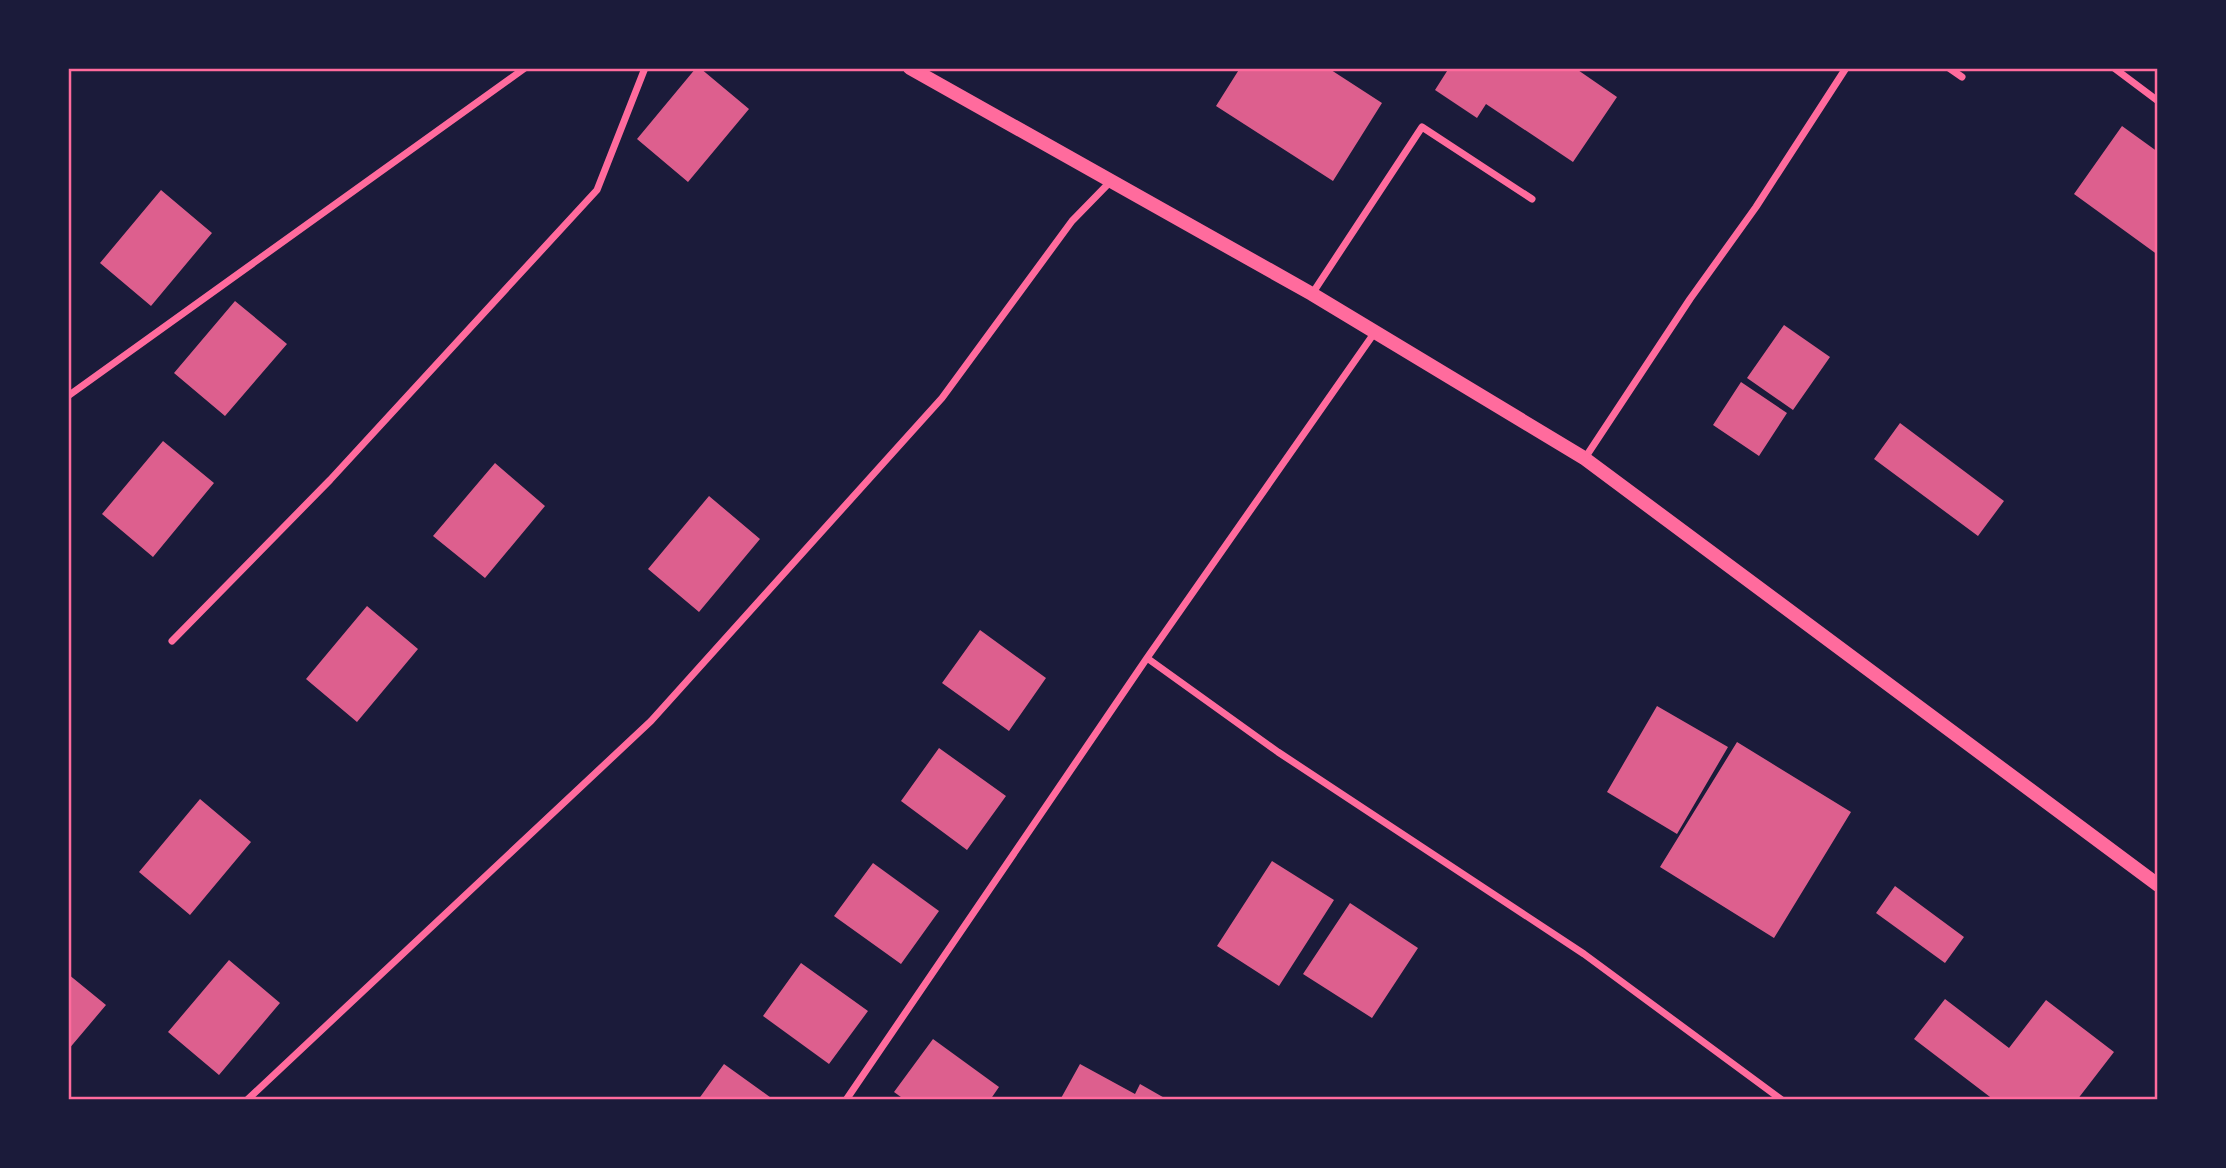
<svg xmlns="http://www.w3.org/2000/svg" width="2226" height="1168" font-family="'Alegreya Sans',sans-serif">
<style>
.building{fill:#dd5f8e}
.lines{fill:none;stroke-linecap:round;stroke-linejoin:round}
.minor{stroke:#ff6b9d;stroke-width:7}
.secondary{stroke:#ff6b9d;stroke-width:14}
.neatline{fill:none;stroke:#ff6b9d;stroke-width:2.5}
</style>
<rect width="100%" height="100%" fill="#1b1b3a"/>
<path class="building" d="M696,68H700L749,109L688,182L637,139Z
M1240,68H1328L1382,103L1333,181L1216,106Z
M1449,68H1575L1617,97L1573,162L1486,104L1477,118L1435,90Z
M2122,126L2158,152V255L2074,194Z
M161,190L212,233L151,306L100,263Z
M235,301L287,344L225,416L174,373Z
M1784,325L1830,357L1793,410L1747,378Z
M1741,382L1787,413L1759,456L1713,425Z
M1900,423L2004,501L1978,536L1874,459Z
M163,441L214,483L153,557L102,514Z
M495,463L545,506L485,578L433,536Z
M709,496L760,539L699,612L648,569Z
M367,606L418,649L357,722L306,679Z
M980,630L1046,678L1009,731L942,683Z
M1657,706L1728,747L1677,834L1607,792Z
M1737,742L1851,812L1774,938L1660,867Z
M939,748L1006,796L967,850L901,801Z
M200,799L251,842L190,915L139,872Z
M1272,861L1334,900L1279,986L1217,946Z
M873,863L939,911L901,964L834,916Z
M1895,886L1964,937L1945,963L1876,913Z
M1350,903L1418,948L1372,1018L1303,974Z
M229,960L280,1003L219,1075L168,1032Z
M801,963L868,1011L829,1064L763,1016Z
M68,974L106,1005L68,1050Z
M1945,999L2009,1048L2046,1000L2114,1052L2077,1100H1994L1914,1039Z
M933,1039L999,1087L990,1100H905L894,1092Z
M724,1064L774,1100H698Z
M1080,1064L1135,1094L1140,1084L1168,1100H1060Z"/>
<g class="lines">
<path class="minor" d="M1949,68L1962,77
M2114,68L2158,101
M1312,294L1422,127L1532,199
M68,396L525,68
M1585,458L1690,299L1756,207L1846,68
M172,641L330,480L597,190L645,68
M1147,658L1278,752L1584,954L1782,1100
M247,1100L651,721L942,398L1072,221L1111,181
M846,1100L1147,658L1375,332"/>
<path class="secondary" d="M910,68L1312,294L1584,458L2158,885"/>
</g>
<rect width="2226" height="1168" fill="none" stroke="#1b1b3a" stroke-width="140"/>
<rect x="70" y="70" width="2086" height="1028" class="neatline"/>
</svg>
